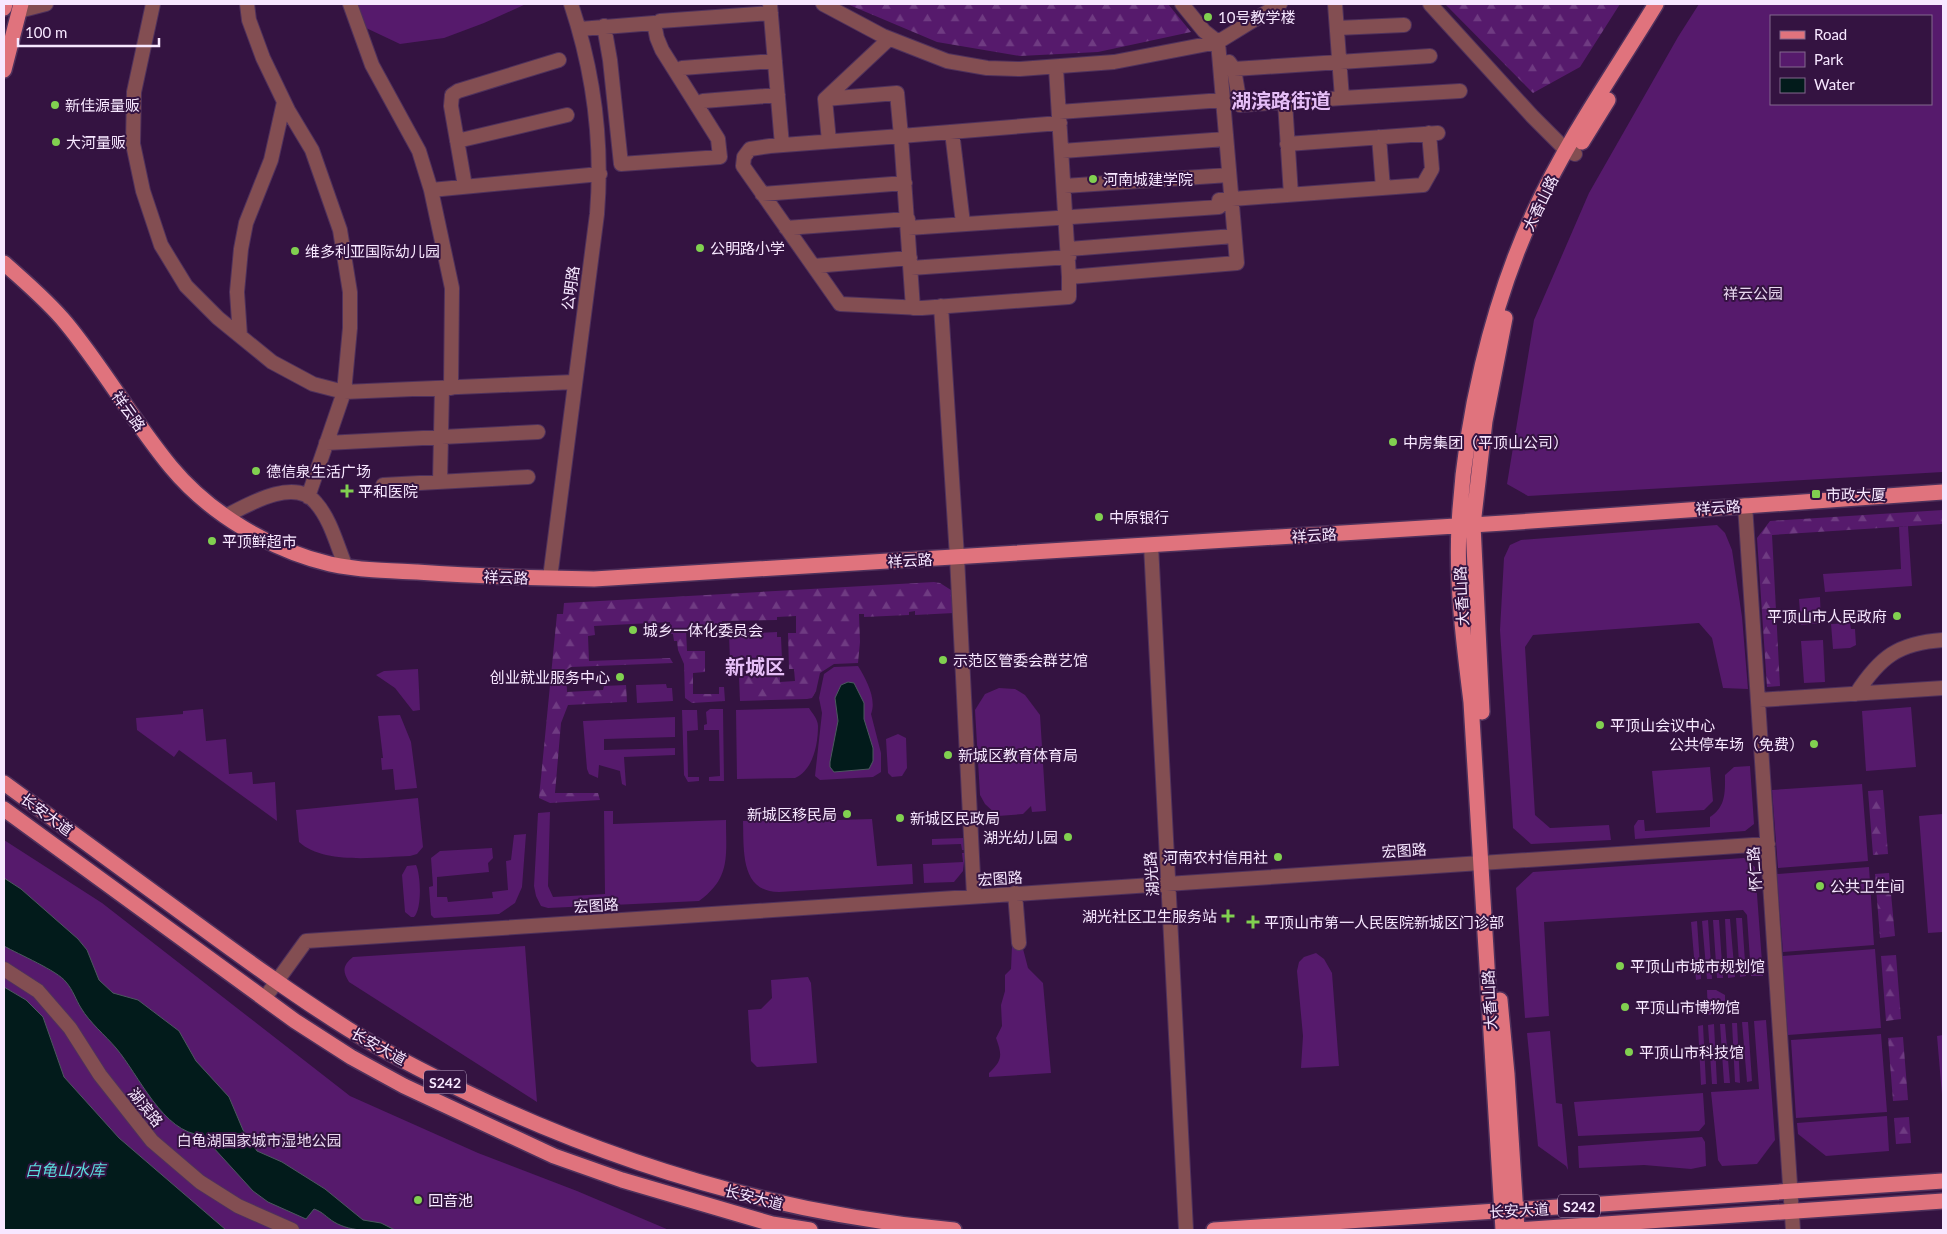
<svg xmlns="http://www.w3.org/2000/svg" width="1947" height="1234" font-family="Lato,'Noto Sans SC',sans-serif">
<style>
.green{fill:#561a6c;fill-rule:evenodd}
.forest{fill:url(#forest-firs)}
.water{fill:#021b1b;stroke:#4c585f}
.lines{fill:none;stroke-linecap:round;stroke-linejoin:round}
.minor-casing{stroke:#4f315c;stroke-width:16}
.major-casing{stroke:#4f315c;stroke-width:18}
.minor{stroke:#834e52;stroke-width:14}
.major{stroke:#e0737d;stroke-width:15}
.poi-dot{fill:#81d050;stroke:#341341;stroke-width:2}
.labels{text-anchor:middle;dominant-baseline:central;stroke-width:4;stroke-linejoin:round;paint-order:stroke}
.shield{fill:#341341;stroke:#bca7c6;stroke-width:1}
.shield-label{font-size:14px;font-weight:bold;fill:#f7e7ff}
.poi-label{font-size:15px;fill:#f7e7ff;stroke:#341341;text-anchor:start}
.street-label{font-size:15px;fill:#f7e7ff;stroke:#341341}
.park-label{font-size:15px;fill:#e9d8f0;stroke:#341341}
.water-label{font-size:16px;font-style:italic;fill:#5adddd;stroke:#341341}
.district-label{font-size:20px;font-weight:bold;fill:#e6bef7;stroke:#341341}
</style>
<defs>
<pattern id="forest-firs" width="22" height="20" patternUnits="userSpaceOnUse" patternTransform="scale(1.25)"><rect width="22" height="20" fill="#561a6c"/><path d="M5 1l3.5 6h-7zM16 11l3.5 6h-7z" fill="#6f3b82"/></pattern>
</defs>
<rect width="100%" height="100%" fill="#341341"/>
<path class="green" d="M356,4H526L484,23L444,38L400,44L364,27Z
M1699,4H1943V472L1528,496L1507,484L1534,320L1589,193L1678,37ZM1771,16H1931V104H1771Z
M1717,525L1725,533L1732,550L1742,617L1748,689L1723,688L1712,638L1699,623L1533,635L1525,647L1535,815L1550,828L1609,825L1611,840L1531,844L1513,828L1500,630L1504,558L1510,545L1521,540Z
M1908,526L1912,586L1825,592L1823,574L1901,569L1899,527Z
M1820,597L1821,623L1801,625L1799,599Z
M1850,623L1851,629H1855L1856,645L1850,648L1833,649L1831,624Z
M777,632V637H781L782,659L730,661L729,634Z
M1823,640L1825,682L1804,683L1801,641Z
M858,666C866,679 877,699 871,714L881,753V772L873,777L820,780L815,776L822,713L819,698L824,674L834,667Z
M418,669L420,710L413,711L395,688L376,675L384,671Z
M666,684L667,688H672L673,701L637,703L636,685Z
M999,688L1015,689L1025,695L1040,715L1046,811L1032,812L1031,806L1023,814L998,816L985,804L980,795L975,710L985,694Z
M1911,707L1916,767L1866,771L1862,711Z
M809,708C812,713 818,719 818,726C818,745 813,770 795,778L737,779L736,710Z
M203,709L206,741L226,739L229,774L252,772L253,784L275,782L277,821L179,750L174,757L137,730L136,718L183,714V711Z
M710,709H723L724,781H709V777L720,776L719,730H704V725L707,724L706,712Z
M682,710H697L698,730L687,731L688,777H699V781L688,782L684,775Z
M400,715L411,742L417,788L395,790L393,769L382,770L381,758H383L378,716Z
M675,717V737L604,739V750L675,748V755L624,757L626,786L622,784L620,771L599,765L598,778L589,774L587,769L583,721Z
M898,734L906,738L907,768L902,776L892,777L888,773L886,739Z
M1750,766L1754,824L1745,831L1635,839L1634,826L1638,820H1644L1645,831L1710,827V817C1726,807 1725,792 1725,775L1734,767Z
M1710,767L1713,801L1704,810L1656,813L1652,771Z
M1862,784L1868,861L1778,868L1772,790Z
M418,798L423,847L417,854L410,856C378,857 324,865 299,842L296,810Z
M604,811H613V824L726,820C726,856 731,878 699,901L548,908L541,906L536,896L534,886L538,813L550,812L548,886L553,897L605,894Z
M1943,814V932L1928,933L1919,816Z
M836,818L837,820L872,819L877,866L912,864L913,884L779,892C740,892 744,850 743,821Z
M526,834L522,887L515,903L499,914L434,918L431,915L429,887L433,886L431,858L440,851L492,848L493,858L488,863L489,872L437,877V897H447L448,902L493,898L492,892L508,890L506,861L511,860L514,835Z
M963,838L964,850H962L961,844L932,845V839Z
M4,840L102,903L350,1096L478,1153L577,1191L669,1230H226L119,1139L64,1077L43,1017L26,1000L4,987Z
M962,853H965L963,871L954,882L924,883L923,864L963,862Z
M1744,858L1755,867L1763,976H1751L1747,915L1743,910L1544,922L1549,1016L1525,1018L1516,888L1533,872Z
M416,865C421,875 422,910 414,917H411L405,912L402,875L407,866Z
M1869,867L1874,945L1783,952L1777,874Z
M1736,918H1742L1746,976L1740,977Z
M1725,919H1730L1735,977L1728,978Z
M1708,920L1712,979H1707L1702,921Z
M1713,920H1719L1723,978H1717Z
M1697,921L1701,979L1696,980L1691,922Z
M1022,945L1028,968L1043,983L1051,1073L989,1077V1073C1003,1060 1002,1055 996,1038L1002,1026L1001,1005L1005,991V975L1011,969L1012,946Z
M525,946L537,1102L349,982C342,971 343,965 353,957Z
M1875,949L1881,1028L1788,1035L1782,956Z
M1316,953L1324,959L1332,973L1339,1066L1301,1068L1303,1036L1297,971L1299,962L1304,957Z
M808,977L811,983L817,1063L757,1067L751,1061L748,1010L761,1009L772,998L771,980Z
M1707,990H1716L1725,995V1006L1719,1013L1708,1015Z
M1766,1020L1775,1140L1757,1164L1722,1166L1718,1160L1711,1092L1759,1089L1754,1021Z
M1742,1022H1748L1752,1081L1747,1082Z
M1732,1023H1737L1740,1083L1735,1082Z
M1714,1024L1717,1084H1712L1708,1025Z
M1720,1024H1725L1730,1083H1724Z
M1703,1025L1706,1084L1701,1085L1698,1026Z
M1550,1031L1556,1103L1562,1104L1568,1170L1566,1166L1538,1146L1527,1033Z
M1881,1034L1887,1112L1796,1118L1791,1040Z
M1943,1035V1095H1942L1937,1036Z
M1703,1093L1705,1124L1699,1131L1578,1136L1574,1102Z
M1887,1116L1889,1151L1826,1156L1798,1134L1797,1123Z
M1702,1137L1705,1142L1706,1166L1691,1169L1644,1165L1579,1168L1578,1146Z"/>
<path class="forest" d="M847,4H1168L1191,32L1098,52L1020,56L937,42Z
M1445,4H1620L1580,67L1533,93Z
M1943,510V524L1772,535L1780,686L1767,687L1757,538L1770,521Z
M934,582L940,583L951,590L954,613L915,615V611L909,612V615L864,617V614H859L860,642L858,663L834,664L820,673L816,691L812,698L807,699L740,701L739,676L780,674V682L795,681L794,669H789L788,633H796V616L777,617V620L722,621L721,629L686,630L687,651H705V672L693,673V694H719V687H724L725,701L692,703L685,698L684,664L678,650L677,641H674L673,634H671L670,622L594,626L595,635L588,636L589,661L670,658L673,663L571,667L566,670L567,692L603,690L604,686L626,685L627,702L568,705L561,723L555,793H598L600,800L550,803L539,798L557,614H563L564,603Z
M1883,790L1888,854L1873,855L1868,791Z
M1889,873L1895,936L1880,938L1875,874Z
M1896,955L1901,1019L1886,1021L1881,956Z
M1903,1037L1908,1100L1893,1101L1888,1038Z
M1909,1117L1911,1143L1896,1144L1894,1118Z"/>
<path class="water" d="M848,682L854,683L864,703V719L873,748V761L869,769L834,772L830,767V762L838,721L835,698L841,685Z
M4,878L21,889L78,939L87,950L99,980L113,993L138,1000L179,1031L196,1061L229,1097L243,1130L257,1151L282,1162L325,1189L363,1220L381,1223L395,1230C373,1230 353,1233 334,1222C326,1217 323,1212 314,1209L306,1219L268,1202L253,1191L202,1135C163,1133 139,1075 116,1048C105,1035 90,1023 81,1008C76,1000 73,990 66,982C58,971 18,954 4,946Z
M4,987L26,1000L43,1017L64,1077L119,1138L226,1230H4Z"/>
<g class="lines">
<defs>
<path id="minor" d="M153,4L134,92L133,144L143,191L161,245L186,286L218,318L272,362L313,384L344,392L574,382
M247,4L249,20L263,58L288,110L312,150L340,230L350,292V328L344,392L308,497
M350,4L372,65L419,151L431,190L452,288L451,388
M770,4L782,145
M823,4L883,36L947,61L987,68L1020,69L1114,62L1218,42L1280,4
M1430,4L1532,116L1566,150L1575,154
M19,11L46,4
M660,21L771,13
M1337,28L1404,25
M580,29L654,23L657,38L662,50L718,139L720,157L621,164L610,60L604,26
M889,39L825,99L897,93L901,136L770,146L750,149L744,157L743,166L840,304L922,308L1069,297V277
M1229,62L1234,69L1430,56
M682,68L775,61
M1056,68L1069,277L1237,263L1218,42L1204,31L1182,4
M1234,69L1240,105L1342,98L1335,4
M1342,98L1460,91
M825,99L829,141
M703,101L778,95
M1285,102L1291,195
M1059,112L1223,100
M952,132L963,223
M1379,137L1383,188
M457,141L567,115
M1287,144L1438,133
M1062,151L1226,139
M465,186L451,106L452,95L458,91L559,60
M1064,186L1229,175
M431,190L600,174
M762,194L905,183
M786,228L908,219
M908,228L1219,207V200L1423,185L1432,169L1429,133
M1069,249L1234,236
M814,266L910,258
M911,268L1069,257
M941,306L957,557L974,896
M913,308L901,136L1060,123
M240,336L237,292L241,249L246,223L271,160L284,102
M326,443L538,432
M440,482L442,388
M383,485L528,477
M1745,505L1793,1230
M226,516C249,504 295,477 316,503C331,520 337,546 346,567
M1151,545L1186,1230
M550,578L597,214C603,141 594,73 571,4
M1856,694C1880,657 1898,643 1943,640
M1759,700L1943,688
M1015,893L1019,943
M4,969L38,991L70,1028L100,1075L152,1141L200,1182L238,1206L292,1230
M264,999L306,941L1768,844"/>
<path id="major" d="M4,8L5,4
M4,70L21,4
M1582,142L1608,100
M4,263C25,282 48,301 66,323C104,369 133,421 171,467C210,514 271,550 330,564C358,570 388,571 417,572C476,576 535,578 594,579L1504,523L1943,492
M1482,712L1473,525L1485,421L1505,318
M4,783C66,828 128,873 190,919C242,957 294,995 348,1029C388,1054 430,1075 472,1095C624,1167 786,1215 954,1230
M4,809L295,1021L351,1057L404,1086L554,1156L622,1180L772,1224L810,1230
M1500,1000L1507,1074L1517,1230
M1214,1230L1943,1181
M1503,1230L1471,702C1464,645 1456,584 1459,526C1464,423 1491,305 1534,212C1568,138 1614,73 1656,4
M1516,1230L1943,1201"/>
</defs>
<use href="#minor" class="minor-casing"/>
<use href="#major" class="major-casing"/>
<use href="#minor" class="minor"/>
<use href="#major" class="major"/>
</g>
<g class="poi-dot">
<circle cx="1208" cy="17" r="5"/>
<circle cx="55" cy="105" r="5"/>
<circle cx="56" cy="142" r="5"/>
<circle cx="1093" cy="179" r="5"/>
<circle cx="700" cy="248" r="5"/>
<circle cx="295" cy="251" r="5"/>
<circle cx="1393" cy="442" r="5"/>
<circle cx="256" cy="471" r="5"/>
<path d="M344.5 483.5h5v5h5v5h-5v5h-5v-5h-5v-5h5z"/>
<rect x="1811" y="489" width="10" height="10" rx="2.5"/>
<circle cx="1099" cy="517" r="5"/>
<circle cx="212" cy="541" r="5"/>
<circle cx="1897" cy="616" r="5"/>
<circle cx="633" cy="630" r="5"/>
<circle cx="943" cy="660" r="5"/>
<circle cx="620" cy="677" r="5"/>
<circle cx="1600" cy="725" r="5"/>
<circle cx="1814" cy="744" r="5"/>
<circle cx="948" cy="755" r="5"/>
<circle cx="847" cy="814" r="5"/>
<circle cx="900" cy="818" r="5"/>
<circle cx="1068" cy="837" r="5"/>
<circle cx="1278" cy="857" r="5"/>
<circle cx="1820" cy="886" r="5"/>
<path d="M1225.5 908.5h5v5h5v5h-5v5h-5v-5h-5v-5h5z"/>
<path d="M1250.5 914.5h5v5h5v5h-5v5h-5v-5h-5v-5h5z"/>
<circle cx="1620" cy="966" r="5"/>
<circle cx="1625" cy="1007" r="5"/>
<circle cx="1629" cy="1052" r="5"/>
<circle cx="418" cy="1200" r="5"/>
</g>
<g class="labels">
<g class="shield">
<rect x="424" y="1070.5" width="42" height="23" rx="4"/>
<rect x="1558" y="1194.5" width="42" height="23" rx="4"/>
</g>
<g class="shield-label">
<text x="445" y="1082">S242</text>
<text x="1579" y="1206">S242</text>
</g>
<g class="poi-label">
<text x="1218" y="17">10号教学楼</text>
<text x="65" y="105">新佳源量贩</text>
<text x="66" y="142">大河量贩</text>
<text x="1103" y="179">河南城建学院</text>
<text x="710" y="248">公明路小学</text>
<text x="305" y="251">维多利亚国际幼儿园</text>
<text x="1403" y="442">中房集团（平顶山公司）</text>
<text x="266" y="471">德信泉生活广场</text>
<text x="358" y="491">平和医院</text>
<text x="1826" y="494">市政大厦</text>
<text x="1109" y="517">中原银行</text>
<text x="222" y="541">平顶鲜超市</text>
<text x="1887" y="616" text-anchor="end">平顶山市人民政府</text>
<text x="643" y="630">城乡一体化委员会</text>
<text x="953" y="660">示范区管委会群艺馆</text>
<text x="610" y="677" text-anchor="end">创业就业服务中心</text>
<text x="1610" y="725">平顶山会议中心</text>
<text x="1804" y="744" text-anchor="end">公共停车场（免费）</text>
<text x="958" y="755">新城区教育体育局</text>
<text x="837" y="814" text-anchor="end">新城区移民局</text>
<text x="910" y="818">新城区民政局</text>
<text x="1058" y="837" text-anchor="end">湖光幼儿园</text>
<text x="1268" y="857" text-anchor="end">河南农村信用社</text>
<text x="1830" y="886">公共卫生间</text>
<text x="1217" y="916" text-anchor="end">湖光社区卫生服务站</text>
<text x="1264" y="922">平顶山市第一人民医院新城区门诊部</text>
<text x="1630" y="966">平顶山市城市规划馆</text>
<text x="1635" y="1007">平顶山市博物馆</text>
<text x="1639" y="1052">平顶山市科技馆</text>
<text x="428" y="1200">回音池</text>
</g>
<g class="street-label">
<text transform="translate(1540 203) rotate(-64)">大香山路</text>
<text transform="translate(570 288) rotate(-82)">公明路</text>
<text transform="translate(129 411) rotate(54)">祥云路</text>
<text transform="translate(1718 507) rotate(-4)">祥云路</text>
<text transform="translate(1314 535) rotate(-4)">祥云路</text>
<text transform="translate(910 560) rotate(-3)">祥云路</text>
<text transform="translate(506 577) rotate(2)">祥云路</text>
<text transform="translate(1461 596) rotate(-93)">大香山路</text>
<text transform="translate(47 814) rotate(36)">长安大道</text>
<text transform="translate(1404 850) rotate(-4)">宏图路</text>
<text transform="translate(1754 869) rotate(-94)">怀仁路</text>
<text transform="translate(1151 874) rotate(-94)">湖光路</text>
<text transform="translate(1000 878) rotate(-4)">宏图路</text>
<text transform="translate(596 905) rotate(-4)">宏图路</text>
<text transform="translate(1489 1000) rotate(-93)">大香山路</text>
<text transform="translate(379 1046) rotate(29)">长安大道</text>
<text transform="translate(146 1107) rotate(51)">湖滨路</text>
<text transform="translate(754 1197) rotate(14)">长安大道</text>
<text transform="translate(1519 1210) rotate(-3)">长安大道</text>
</g>
<g class="park-label">
<text x="1753" y="293">祥云公园</text>
<text x="259" y="1140">白龟湖国家城市湿地公园</text>
</g>
<g class="water-label">
<text x="65" y="1169">白龟山水库</text>
</g>
<g class="district-label">
<text x="1281" y="100">湖滨路街道</text>
<text x="755" y="666">新城区</text>
</g>
</g>
<rect width="1947" height="1234" fill="none" stroke="#f7e7ff" stroke-width="10"/>
<rect x="1770" y="15" width="162" height="90" fill="#341341" stroke="#82688d"/>
<rect x="1780" y="31" width="25" height="8" fill="#e0737d" stroke="#82688d"/>
<text x="1814" y="40" font-size="15" fill="#f7e7ff">Road</text>
<rect x="1780" y="52" width="25" height="15" fill="#561a6c" stroke="#82688d"/>
<text x="1814" y="65" font-size="15" fill="#f7e7ff">Park</text>
<rect x="1780" y="78" width="25" height="15" fill="#021b1b" stroke="#82688d"/>
<text x="1814" y="90" font-size="15" fill="#f7e7ff">Water</text>
<path d="M18 38v8h141v-8" fill="none" stroke="#f7e7ff" stroke-width="2.5"/>
<text x="25" y="38" font-size="15" fill="#f7e7ff" stroke="#341341" stroke-width="4" paint-order="stroke">100 m</text>
</svg>
